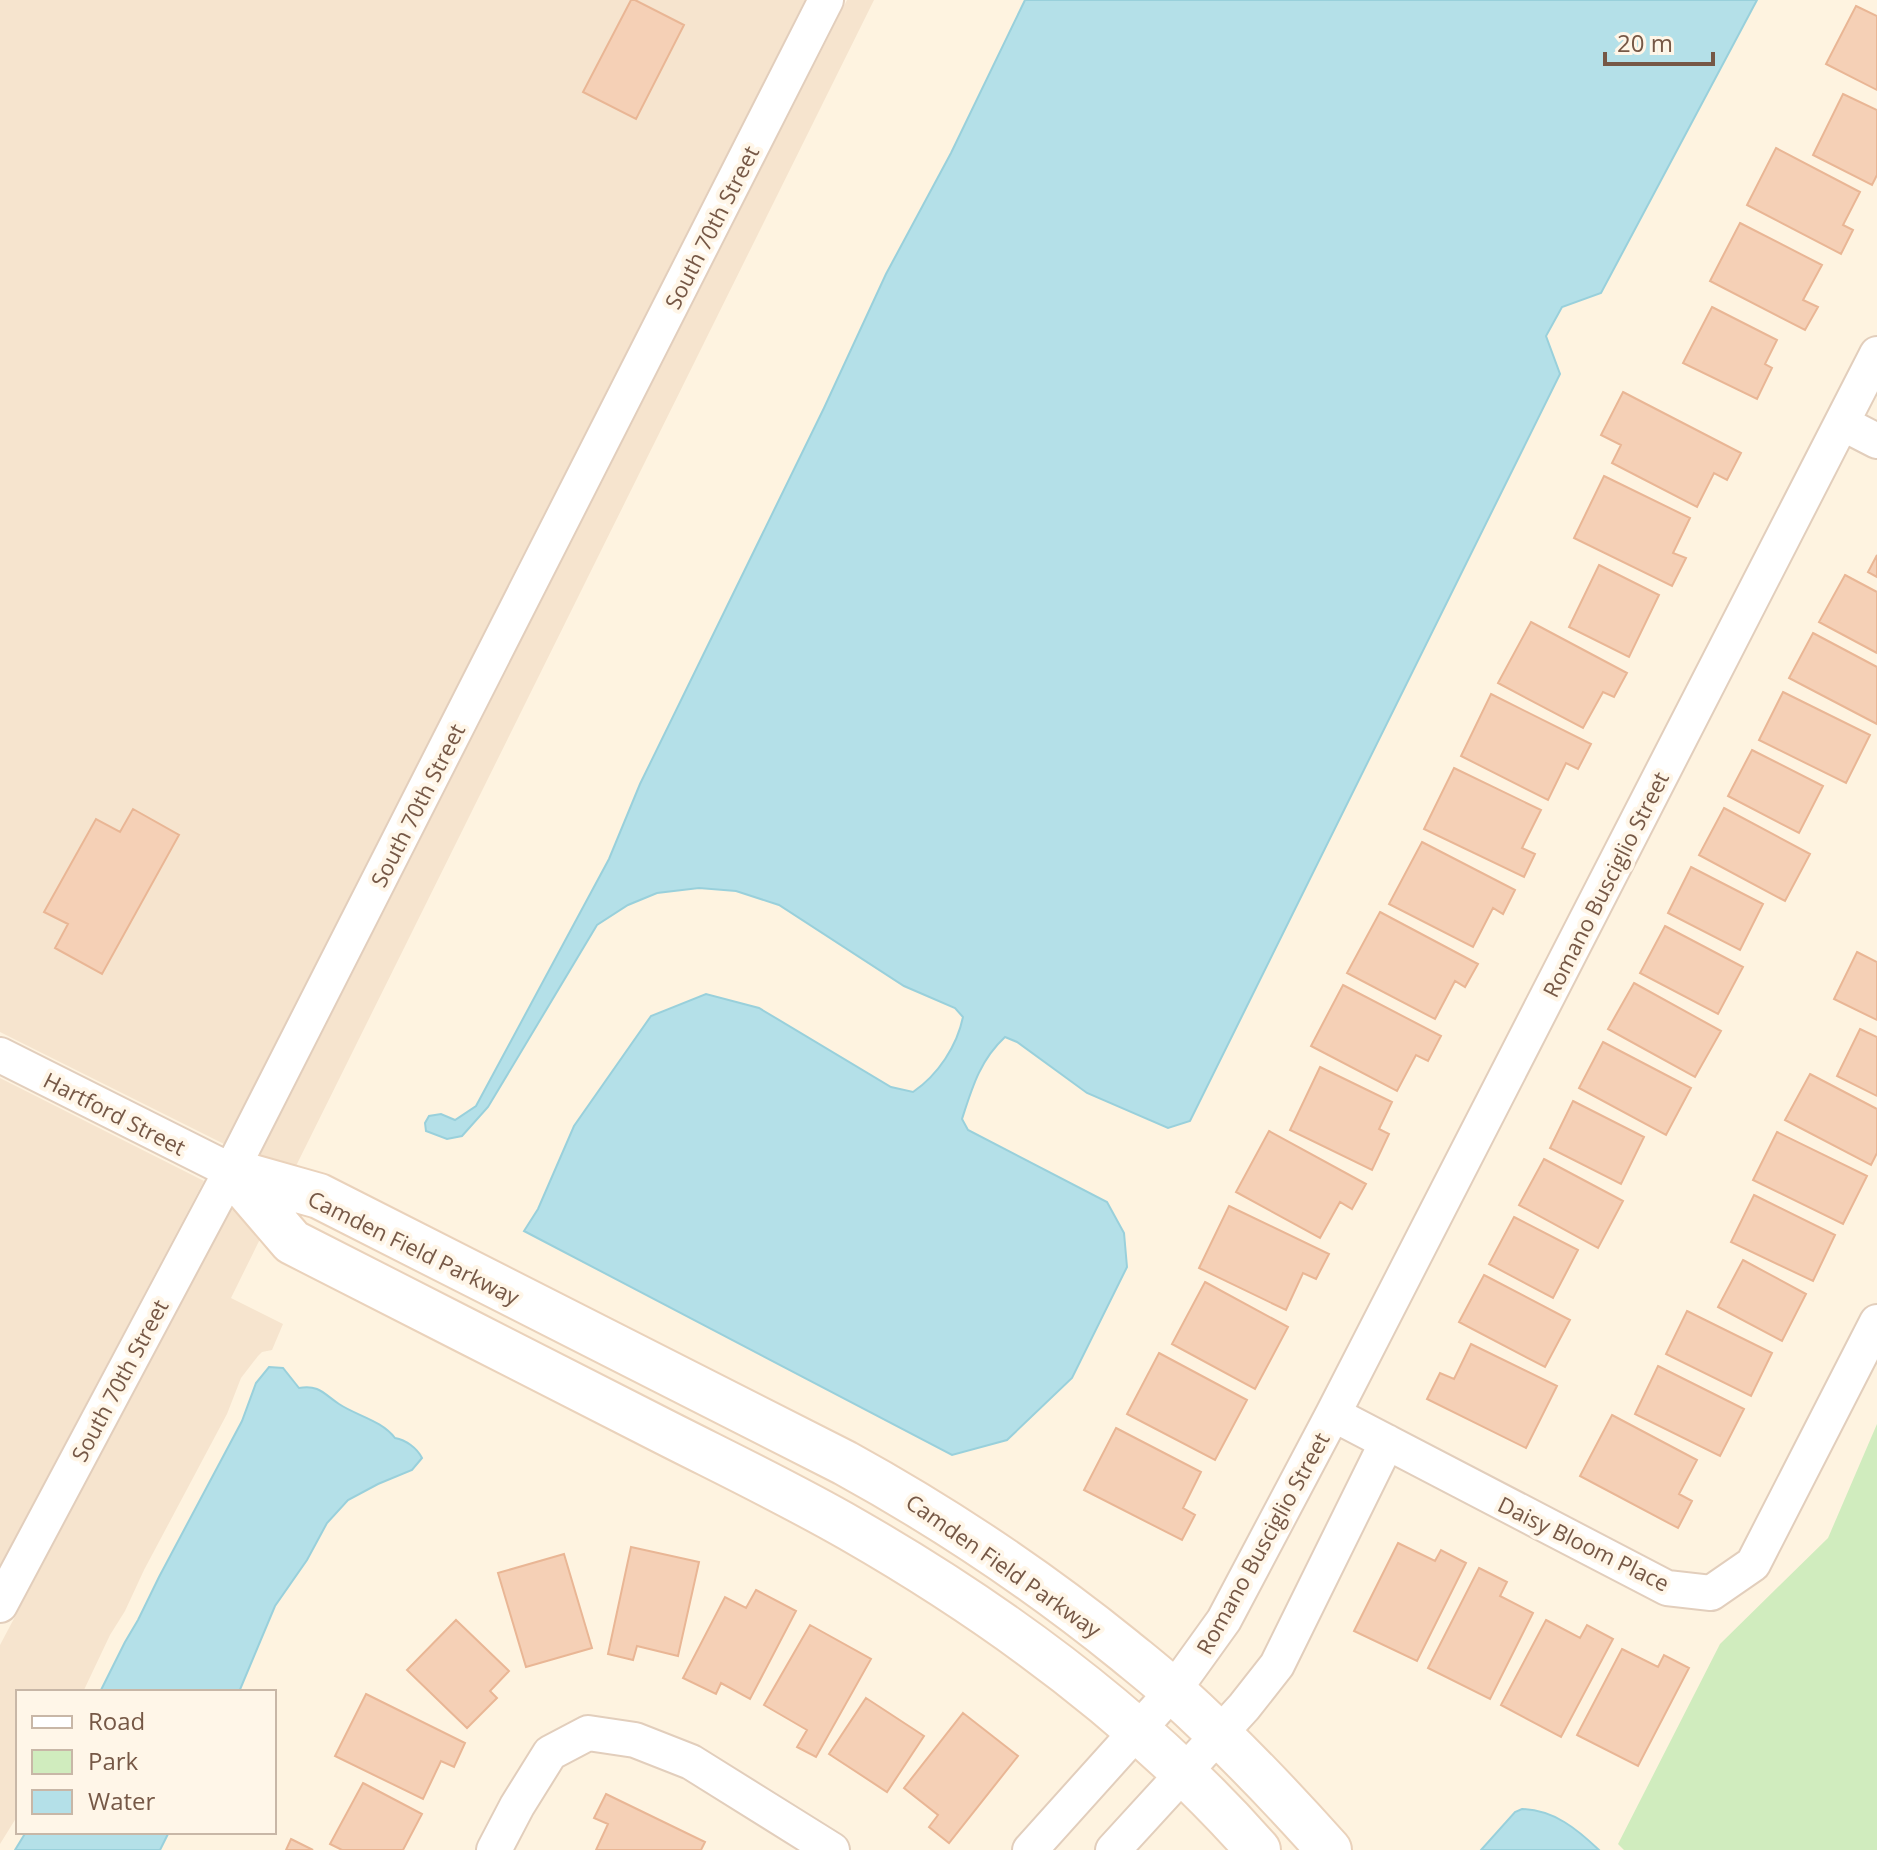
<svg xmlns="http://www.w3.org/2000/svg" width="1877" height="1850" font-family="'Open Sans',sans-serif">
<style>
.residential{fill:#f6e4ce}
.green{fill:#d0ecbe}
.water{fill:#b4e0e8;stroke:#99d0db;stroke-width:2}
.building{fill:#f5d0b6;stroke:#e9b695;stroke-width:2}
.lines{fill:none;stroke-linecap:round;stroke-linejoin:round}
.street-casing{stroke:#e2cebc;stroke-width:38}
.secondary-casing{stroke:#ead2bb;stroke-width:48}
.street{stroke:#fff;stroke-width:34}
.secondary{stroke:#fff;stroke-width:44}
.labels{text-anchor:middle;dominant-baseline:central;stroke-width:8;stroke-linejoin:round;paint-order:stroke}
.street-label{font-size:22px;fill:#765846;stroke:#fff6e8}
</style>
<rect width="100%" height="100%" fill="#fef3e0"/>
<path class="residential" d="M0,0H805L224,1144L0,1032Z
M847,0H874L295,1168L259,1157Z
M0,1078L204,1181L0,1566Z
M233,1205L261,1237L231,1298L283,1324L272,1350L262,1352L258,1356L241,1378L227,1414L144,1570L125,1611L110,1635L83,1692H18V1815L0,1844V1645Z"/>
<path class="green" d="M1877,1424V1850H1624L1618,1844L1720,1644L1828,1538Z"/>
<path class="water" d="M1025,0H1757L1601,293L1562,307L1546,336L1560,374L1190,1121L1168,1128L1087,1093L1017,1042L1005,1037C980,1060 972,1088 962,1119L968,1130L1107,1202L1124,1233L1127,1267L1072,1378L1007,1440L952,1455L524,1231L538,1209L574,1126L651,1016L706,994L759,1008L891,1087L913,1092C938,1075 957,1046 963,1017L955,1008L904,986L779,905L736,891L699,888L657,893L628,905L597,925L488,1107L462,1136L447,1139L426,1131L425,1123L429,1116L441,1114L455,1120L476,1106L609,859L640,784L824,408L886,274L951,153Z
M269,1367L283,1368L299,1388C319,1384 325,1395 339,1404C357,1416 381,1420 395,1438C406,1440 417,1448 422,1458L412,1470L378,1484L348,1500L327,1523L307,1560L275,1606L239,1692H100L125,1642L138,1620L159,1577L242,1421L256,1383Z
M1522,1809C1554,1810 1577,1829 1599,1850H1481L1515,1812Z
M26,1832H169L160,1850H15Z"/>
<path class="building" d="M631,0H635L684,25L636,119L583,92Z
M1856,6L1877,16V90L1826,64Z
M1843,94L1877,110V175L1872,185L1813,155Z
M1776,148L1860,192L1843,225L1853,230L1841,254L1747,205Z
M1740,223L1822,265L1803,300L1818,307L1805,330L1710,281Z
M1712,307L1777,340L1765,364L1772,368L1757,399L1683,363Z
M1623,392L1741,453L1727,480L1714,473L1697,507L1612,463L1621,445L1601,435Z
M1604,476L1690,518L1673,553L1686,558L1672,586L1574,538Z
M1877,555V577L1868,572Z
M1599,565L1659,595L1629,657L1569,627Z
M1845,575L1877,592V653L1819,622Z
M1531,622L1627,673L1614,697L1603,692L1583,728L1498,683Z
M1813,633L1877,667V724L1789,678Z
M1783,692L1870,735L1846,783L1759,740Z
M1491,694L1591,744L1578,769L1566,763L1548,800L1461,756Z
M1752,750L1823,786L1799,833L1728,796Z
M1454,768L1541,810L1522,848L1535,854L1524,877L1424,829Z
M1724,808L1810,854L1785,901L1699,855Z
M133,809L179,835L102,974L55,948L68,924L44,912L96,819L120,832Z
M1422,842L1515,890L1503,914L1493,908L1473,947L1389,904Z
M1691,867L1763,904L1740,950L1668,913Z
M1380,912L1478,964L1465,987L1455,981L1435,1019L1347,973Z
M1665,926L1743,967L1718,1014L1640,973Z
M1857,952L1877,962V1020L1834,999Z
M1634,983L1721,1031L1695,1077L1608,1029Z
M1343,985L1441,1036L1428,1061L1416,1055L1397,1091L1311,1046Z
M1860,1029L1877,1037V1096L1837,1076Z
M1603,1042L1691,1088L1666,1135L1579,1088Z
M1320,1067L1392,1102L1379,1129L1389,1134L1372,1170L1290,1130Z
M1810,1074L1877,1109V1153L1871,1165L1785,1120Z
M1573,1101L1644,1137L1621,1184L1550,1148Z
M1269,1131L1366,1184L1352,1209L1340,1202L1320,1238L1236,1192Z
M1777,1132L1867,1176L1843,1224L1753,1180Z
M1544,1159L1623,1201L1598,1248L1519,1205Z
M1754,1195L1835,1235L1813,1281L1731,1242Z
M1229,1206L1329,1254L1316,1279L1303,1273L1286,1310L1199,1268Z
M1514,1217L1578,1250L1553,1298L1489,1264Z
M1743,1260L1806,1294L1782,1341L1718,1307Z
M1484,1275L1570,1320L1545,1367L1459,1322Z
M1205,1282L1288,1327L1255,1389L1172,1344Z
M1687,1311L1772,1353L1751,1396L1666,1354Z
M1471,1344L1557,1386L1526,1448L1427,1399L1440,1373L1454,1379Z
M1159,1353L1247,1400L1215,1460L1127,1414Z
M1658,1366L1744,1409L1720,1456L1635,1414Z
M1612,1415L1697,1460L1679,1494L1692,1501L1678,1528L1580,1476Z
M1116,1428L1201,1472L1183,1508L1195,1515L1182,1540L1084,1490Z
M1398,1543L1435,1561L1441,1550L1466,1563L1417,1661L1354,1631Z
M631,1547L699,1562L678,1656L637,1646L633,1660L608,1654Z
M564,1554L592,1648L526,1667L498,1573Z
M1479,1568L1507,1582L1500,1596L1533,1613L1490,1699L1428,1668Z
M756,1590L796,1611L750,1699L721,1683L716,1694L683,1678L725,1597L746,1608Z
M456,1620L509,1671L490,1691L497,1698L467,1728L407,1670Z
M1546,1620L1580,1638L1587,1625L1613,1639L1561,1737L1501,1705Z
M810,1625L871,1659L816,1757L797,1747L807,1730L764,1705Z
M1622,1649L1658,1667L1664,1655L1689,1668L1638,1766L1577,1735Z
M366,1694L465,1743L454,1767L441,1761L423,1799L335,1756Z
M866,1698L924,1736L887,1792L829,1754Z
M963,1713L1018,1756L949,1843L929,1827L938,1815L904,1788Z
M363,1783L422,1814L403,1850H342L330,1844Z
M606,1794L705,1842L701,1850H596L608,1824L594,1818Z
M291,1839L313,1850H286Z"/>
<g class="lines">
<defs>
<path id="street" d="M1842,423L1877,441
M0,1055L231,1171
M1333,1414L1667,1588L1711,1593L1753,1564L1877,1322
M0,1605L231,1171L826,0
M494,1850L517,1806L550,1753L588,1733L635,1740L691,1762L832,1850
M1030,1850L1173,1691L1224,1620L1333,1414L1877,354
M1113,1850L1244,1707L1277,1665L1387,1442"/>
<path id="secondary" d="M231,1171L319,1196L845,1463C945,1518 1035,1578 1124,1650C1141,1664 1159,1678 1175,1693C1230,1743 1280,1795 1329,1850
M231,1171L292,1242C410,1302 529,1363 647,1423C715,1458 785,1491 851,1529C1001,1615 1143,1720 1258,1850"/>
</defs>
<use href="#street" class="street-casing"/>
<use href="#secondary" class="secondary-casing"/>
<use href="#street" class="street"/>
<use href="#secondary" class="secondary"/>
</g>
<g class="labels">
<g class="street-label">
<text transform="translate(711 227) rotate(-63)">South 70th Street</text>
<text transform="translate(417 805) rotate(-63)">South 70th Street</text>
<text transform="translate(1605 884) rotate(-63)">Romano Busciglio Street</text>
<text transform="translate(115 1113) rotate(27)">Hartford Street</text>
<text transform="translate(414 1247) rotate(26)">Camden Field Parkway</text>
<text transform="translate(119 1380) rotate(-62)">South 70th Street</text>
<text transform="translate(1262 1543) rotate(-61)">Romano Busciglio Street</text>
<text transform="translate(1584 1543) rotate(26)">Daisy Bloom Place</text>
<text transform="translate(1004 1565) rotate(35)">Camden Field Parkway</text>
</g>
</g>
<rect x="16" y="1690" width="260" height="144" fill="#fff6e8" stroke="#c8b7a7" stroke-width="2"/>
<rect x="32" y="1716" width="40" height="12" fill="#ffffff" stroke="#c8b7a7" stroke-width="2"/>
<text x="88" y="1730" font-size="24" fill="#765846">Road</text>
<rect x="32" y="1750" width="40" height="24" fill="#d0ecbe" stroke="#c8b7a7" stroke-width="2"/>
<text x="88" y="1770" font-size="24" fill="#765846">Park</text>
<rect x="32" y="1790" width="40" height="24" fill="#b4e0e8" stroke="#c8b7a7" stroke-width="2"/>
<text x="88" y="1810" font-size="24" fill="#765846">Water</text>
<path d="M1605 52v12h108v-12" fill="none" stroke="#765846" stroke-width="4"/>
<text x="1617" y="52" font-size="24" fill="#765846" stroke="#fff6e8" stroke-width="6" paint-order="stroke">20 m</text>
</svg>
